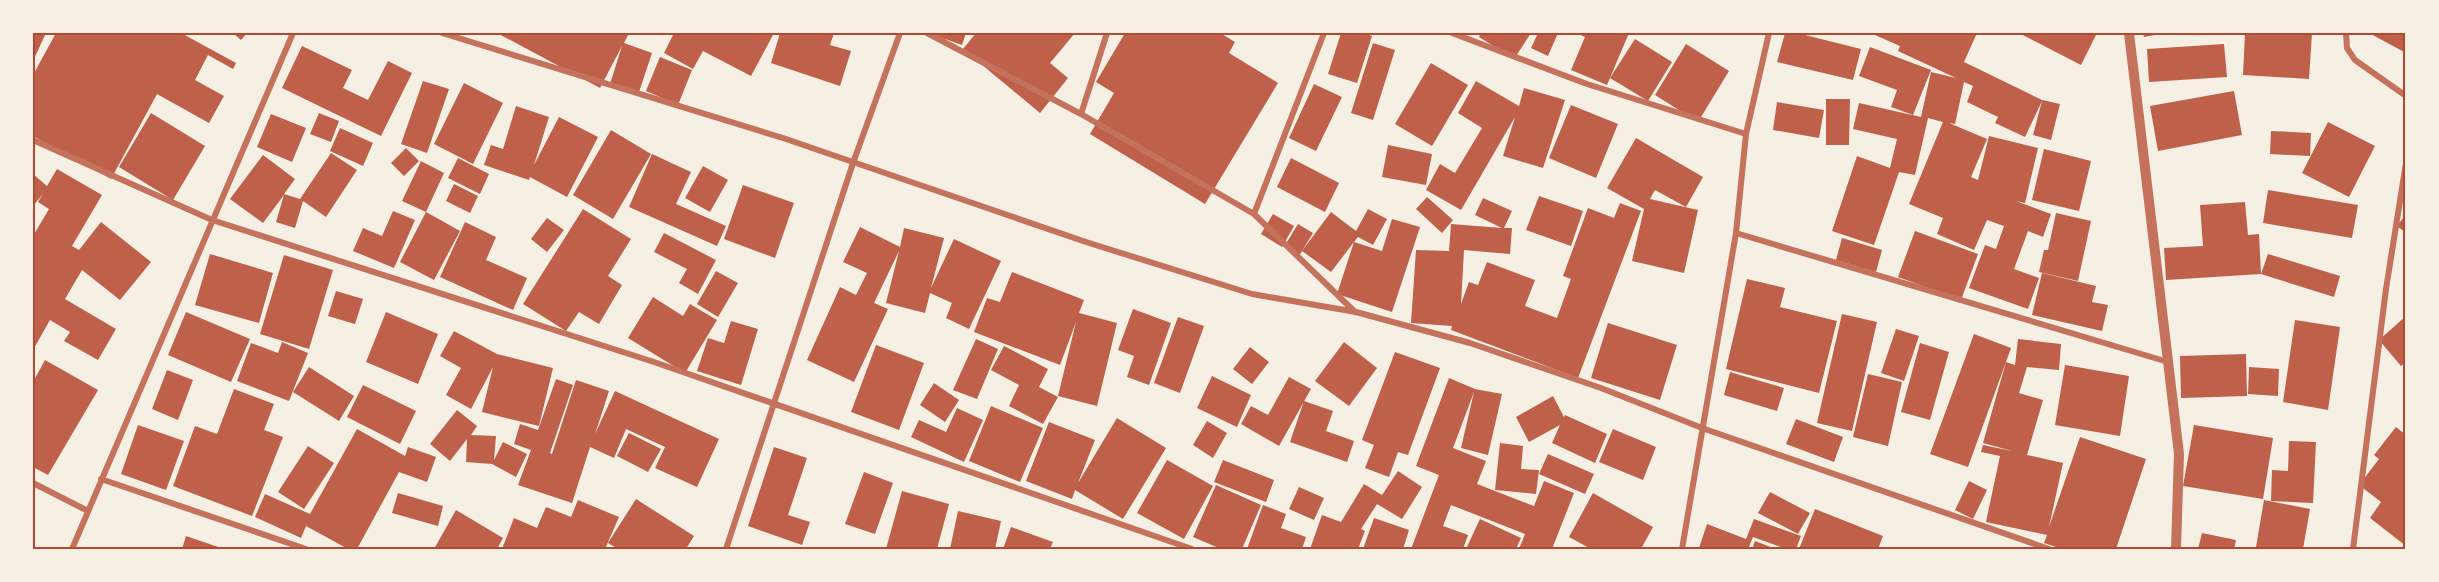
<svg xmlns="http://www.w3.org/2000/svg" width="2439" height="582" font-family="'Alegreya Sans',sans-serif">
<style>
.building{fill:#bf614a}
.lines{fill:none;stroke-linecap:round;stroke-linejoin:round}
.minor{stroke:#c5725c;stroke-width:6}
.tertiary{stroke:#c5725c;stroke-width:10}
.neatline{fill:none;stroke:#b5482f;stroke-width:2}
</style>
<rect width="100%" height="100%" fill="#f6efe4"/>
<path class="building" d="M33,33H46L33,61Z
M56,33H181L236,63L233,69L208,55L195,80L224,96L209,123L157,94L111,179L33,136V75Z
M233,33H247L241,40Z
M497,33H629L624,43L652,53L638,95L610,84L622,46L600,88Z
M674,33H774L751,76L703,51L693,69L664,53Z
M780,33H834L830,45L851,51L840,86L771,63Z
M928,33H966L962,45Z
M976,33H1075L1050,63L1068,78L1040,113L963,49Z
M1125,33H1220L1235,42L1229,53L1278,83L1205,204L1090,134L1114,93L1096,82Z
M1341,33H1363L1372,36L1357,83L1328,74Z
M1481,33H1531L1514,59L1479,37Z
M1538,33H1558L1548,56L1531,48Z
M1576,33H1629L1607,85L1571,70L1585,37Z
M1785,33H1797L1861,49L1853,80L1777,62Z
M1876,33H1977L1964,62L2042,100L2060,104L2051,140L2033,135L2042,101L2025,137L1995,123L1998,117L1967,102L1973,86L1964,82L1955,124L1949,123L1987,139L1971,177L1978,180L1989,136L2038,148L2025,203L2016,201L2051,214L2043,237L2028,231L2014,269L2039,278L2028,309L1969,288L1985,245L1996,249L2004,226L1987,220L1974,250L1937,234L1943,218L1909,204L1943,122L1928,118L1915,175L1899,172L1874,245L1832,231L1857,156L1890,168L1897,139L1853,129L1859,103L1921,117L1931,72L1956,78L1898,51L1900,46L1875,35Z
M2019,33H2097L2081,65Z
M2143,33H2160V34L2144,37Z
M2245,33H2312L2309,79L2243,75Z
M2369,33H2406V53Z
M1635,39L1672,62L1648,101L1610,78Z
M1373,43L1395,50L1373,120L1351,113Z
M1686,44L1729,71L1698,122L1655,95Z
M2224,44L2227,77L2149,82L2147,49Z
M302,46L352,70L343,88L368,100L388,61L412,73L381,136L282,88Z
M1870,47L1931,70L1913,115L1891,107L1897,90L1859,76Z
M660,57L692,70L678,105L646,91Z
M1431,63L1468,85L1432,146L1395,124Z
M423,81L449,89L427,153L401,144Z
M1476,81L1519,106L1524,88L1565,100L1543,168L1503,156L1515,117L1461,210L1426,190L1440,164L1455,173L1482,128L1458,113Z
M464,83L503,103L473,164L434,144Z
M1314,84L1342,97L1316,151L1289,138Z
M2234,91L2242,135L2158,151L2150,106Z
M1826,99H1850L1849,145H1826Z
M1777,102L1824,110L1819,138L1773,130Z
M1571,105L1618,124L1596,178L1549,158Z
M516,106L549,117L534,165L559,117L598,137L567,197L530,177L529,180L484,165L491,145L503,149Z
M151,113L205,146L173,200L119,167Z
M319,113L339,121L331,142L310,134Z
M271,114L306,128L292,162L257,147Z
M2328,122L2375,146L2349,197L2302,173Z
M340,128L373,143L363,166L330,151Z
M611,130L651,154L613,219L573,195Z
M2271,131L2311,133L2310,156L2270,154Z
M1636,138L1703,177L1686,207L1655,190L1650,199L1698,210L1684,273L1632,261L1644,209L1607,188Z
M1388,145L1432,154L1426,185L1382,177Z
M406,148L419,161L404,176L391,163Z
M2044,149L2091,161L2079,211L2032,200Z
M331,153L357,170L326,217L303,201L295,228L276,222L284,195L263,223L230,199L263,155L295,179L284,194L300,199Z
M652,154L691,172L676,204L726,226L717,246L629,207Z
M458,158L489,174L480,194L448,178Z
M1291,158L1339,183L1325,212L1277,187Z
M421,161L444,173L426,212L402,201Z
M703,166L728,180L710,212L685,198Z
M57,169L102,195L72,246L79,250L101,222L151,262L120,300L82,270L65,299L116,329L98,360L64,341L70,332L50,320L33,350V236L49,209L38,202L43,194L33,206V174L47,186Z
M454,184L478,196L470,213L446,201Z
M743,185L794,203L775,258L724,239Z
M2268,190L2358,205L2352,238L2263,223Z
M1539,196L1583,211L1571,246L1526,230Z
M1427,197L1453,220L1442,233L1416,209Z
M1483,198L1512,211L1504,228H1512L1510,254L1464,250L1461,304L1469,282L1478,285L1487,262L1535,280L1525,306L1557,318L1571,279L1563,276L1588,208L1614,218L1620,203L1641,211L1578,378L1451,330L1452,326L1411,323L1416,250L1449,251L1451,224L1502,228L1475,215Z
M2245,202L2248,235L2259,234L2261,274L2268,254L2340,276L2334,297L2261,274L2166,280L2164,248L2203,246L2200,205Z
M583,209L631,239L608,276L622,285L599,324L579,312L566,331L523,304Z
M1368,209L1387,219L1373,245L1358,237L1354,242L1382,251L1392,219L1420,227L1392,312L1337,294L1354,242L1331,272L1302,251L1331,212L1356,231Z
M393,211L415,220L394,268L353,251L363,228L382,236Z
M426,212L460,231L434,280L400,262Z
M2056,213L2091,221L2078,281L2039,272L2044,250H2048Z
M1273,214L1294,226L1282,247L1261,234Z
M2406,214V233L2397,226Z
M547,218L564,230L547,252L531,239Z
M465,222L496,237L486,260L527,278L513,310L440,277Z
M1298,224L1313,233L1299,256L1284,247Z
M860,227L900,247L904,228L944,238L931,288L954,239L1001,261L969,329L946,318L952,303L930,293L925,313L886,303L899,251L874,303L888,309L854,382L807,360L840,287L856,295L867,273L843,262Z
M1915,231L1978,254L1961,300L1898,277Z
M664,233L716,260L698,294L679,283L687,269L654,252Z
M1842,238L1882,250L1876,272L1836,260Z
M210,254L273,273L259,323L195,305Z
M284,255L333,270L309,349L260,334Z
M716,271L738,283L718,317L697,304Z
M1012,272L1084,300L1079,313L1117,323L1097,406L1058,396L1076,322L1060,365L974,332L987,298L1000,302Z
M2042,273L2096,286L2092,302L2108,305L2102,331L2032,315Z
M1747,279L1785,288L1780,307L1837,321L1819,393L1726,369Z
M336,291L363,299L355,324L328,316Z
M653,297L683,316L690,304L717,320L685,373L628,338Z
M1133,309L1171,323L1149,385L1127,377L1134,356L1118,350Z
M186,312L250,339L231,382L168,355Z
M386,312L438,334L418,384L366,362Z
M1842,314L1877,322L1852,431L1817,423Z
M2406,316V362L2401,366L2379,340Z
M1178,317L1204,326L1180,393L1154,383Z
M2295,320L2340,327L2328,410L2283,402Z
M731,321L758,329L741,385L697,371L708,338L724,343Z
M1608,323L1677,345L1660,400L1591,378Z
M1896,329L1919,336L1904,381L1881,373Z
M454,331L497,354L553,368L539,426L482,412L493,367L471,409L446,395L461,368L440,356Z
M1974,334L2011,348L1968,467L1930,454Z
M976,339L998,349L977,399L953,390Z
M2018,339L2061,344L2059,370L2027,367L2019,393L2043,400L2027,455L2063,463L2049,527L2080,437L2146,459L2116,549H2062L2044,543L2047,535L1986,522L2000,456L1981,452L1983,445L2012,451L1983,443L2006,362L2015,365Z
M282,342L308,353L289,401L237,381L251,343L278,353Z
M1344,342L1377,368L1349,406L1315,381Z
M1920,343L1949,352L1930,420L1901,412Z
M876,345L924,363L899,430L851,412Z
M1004,346L1048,369L1039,387L1058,397L1043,424L1009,406L1019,385L991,370Z
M1250,347L1269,362L1252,384L1233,369Z
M1395,352L1440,368L1408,455L1398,452L1389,477L1365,468L1374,445L1362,440Z
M2246,354L2247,396L2181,398L2180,356Z
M45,360L98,390L48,475L33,467V382Z
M2065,365L2129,376L2120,436L2055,425Z
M309,367L354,396L339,421L293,392Z
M2249,367L2279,369L2278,396L2248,394Z
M167,370L193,380L178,420L152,409Z
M1730,372L1784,388L1777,411L1724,395Z
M1868,374L1902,382L1888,446L1853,437Z
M1212,376L1251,395L1237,427L1197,408Z
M1289,377L1311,389L1279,446L1241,424L1251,406L1268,415Z
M1449,378L1475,389L1502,394L1488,455L1461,448L1474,392L1453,448L1486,461L1477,484L1534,506L1544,481L1574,493L1552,549H1519L1525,534L1451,505L1443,526L1468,535L1463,549H1411L1439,475L1416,466Z
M556,379L573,385L550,453L552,454L576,380L609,391L595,434L615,391L719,439L697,487L655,468L665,447L626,429L614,458L590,447L572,503L518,485L531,450L514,444L520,424L538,430Z
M934,383L959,400L945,422L920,405Z
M363,385L416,411L400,444L347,417Z
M234,389L274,404L264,430L283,437L252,516L173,486L195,426L217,434Z
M1553,396L1564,417L1565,415L1607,434L1595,463L1552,443L1560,425L1529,442L1516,417Z
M1304,401L1333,411L1326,431L1354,441L1347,462L1290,442Z
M991,406L1043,428L1020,482L969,461Z
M957,408L983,420L964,462L911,437L919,420L946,432Z
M457,410L477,426L471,435L496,436L494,460L503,442L527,454L516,477L492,464L466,462L467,439L450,461L430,444Z
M1117,418L1166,448L1123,519L1075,490L1072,499L1026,481L1049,422L1095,440L1078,483Z
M1796,419L1843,437L1834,462L1786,444Z
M1207,421L1227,433L1213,458L1193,445Z
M138,425L184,441L166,490L121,474Z
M2194,425L2273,438L2263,499L2183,486Z
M2396,427L2406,435V546L2370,518L2381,502L2359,485L2379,459L2374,455Z
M357,429L405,456L408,447L436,457L427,482L399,472L357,549H348L306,526L301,538L255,517L265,494L310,514Z
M1613,429L1656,447L1643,480L1599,462Z
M629,433L661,449L648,472L617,456Z
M2289,441L2316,442L2313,503L2271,501L2272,470L2288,471Z
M1500,443L1523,446L1521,469L1539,470L1536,494L1495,490Z
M308,446L334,463L304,509L278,492Z
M774,447L807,458L788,515L810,522L802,545L748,526Z
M1548,454L1594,474L1585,494L1539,474Z
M1167,460L1213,486L1184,539L1137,513Z
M1223,460L1274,480L1266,502L1214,482Z
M1398,471L1422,487L1402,519L1377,504L1361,529L1365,531L1358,549H1310L1322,515L1341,522L1364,484L1382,495Z
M864,472L893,483L875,534L845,524Z
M1969,481L1987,490L1973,519L1955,510Z
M1216,485L1261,505L1242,549H1221L1193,537Z
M1299,487L1324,498L1314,520L1289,509Z
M902,491L949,504L937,549H886Z
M1770,492L1810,513L1798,534L1758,513Z
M398,493L443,506L438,526L392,513Z
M1593,493L1653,527L1641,549H1591L1569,537Z
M636,499L694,536L686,549H618L608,543Z
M578,500L619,517L605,549H502L514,518L537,528L546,507L571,517Z
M2264,500L2310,509L2303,549L2256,547Z
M1263,505L1286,514L1281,528L1306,537L1302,549H1247Z
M1815,509L1883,536L1878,549H1858L1852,547L1851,549H1799Z
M456,510L503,538L497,549H434Z
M958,511L1001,521L995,549H950Z
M1374,518L1409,530L1403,549H1363Z
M1480,519L1521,538L1516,549H1466Z
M1754,519L1801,536L1796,549H1786L1753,537L1748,549L1699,548L1707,524L1746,539Z
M1011,527L1053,542L1050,549H1003Z
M2202,533L2236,540L2234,549H2198Z
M186,536L224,549H182Z
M1755,541L1776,549H1752Z"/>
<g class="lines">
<path class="minor" d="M442,33L783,138L1086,242L1252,294L1356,312L1470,343L1601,388L1702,428L2049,549
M927,33L1081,114L1254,214L1355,312
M1452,33L1587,84L1746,134
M2346,33L2347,48L2355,60L2406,96
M1081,114L1107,33
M33,140L212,220L654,362L1192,549
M1254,214L1324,33
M1736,233L2168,362
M101,479L306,549
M33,483L88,511
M72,549L293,33
M726,549L853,163L900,33
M1682,549L1736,233L1746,134L1769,33
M2353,549L2386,289L2406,163"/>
<path class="tertiary" d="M2129,33L2179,454L2176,549"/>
</g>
<rect width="2439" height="582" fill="none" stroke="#f6efe4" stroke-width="69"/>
<rect x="34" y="34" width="2370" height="514" class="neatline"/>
</svg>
